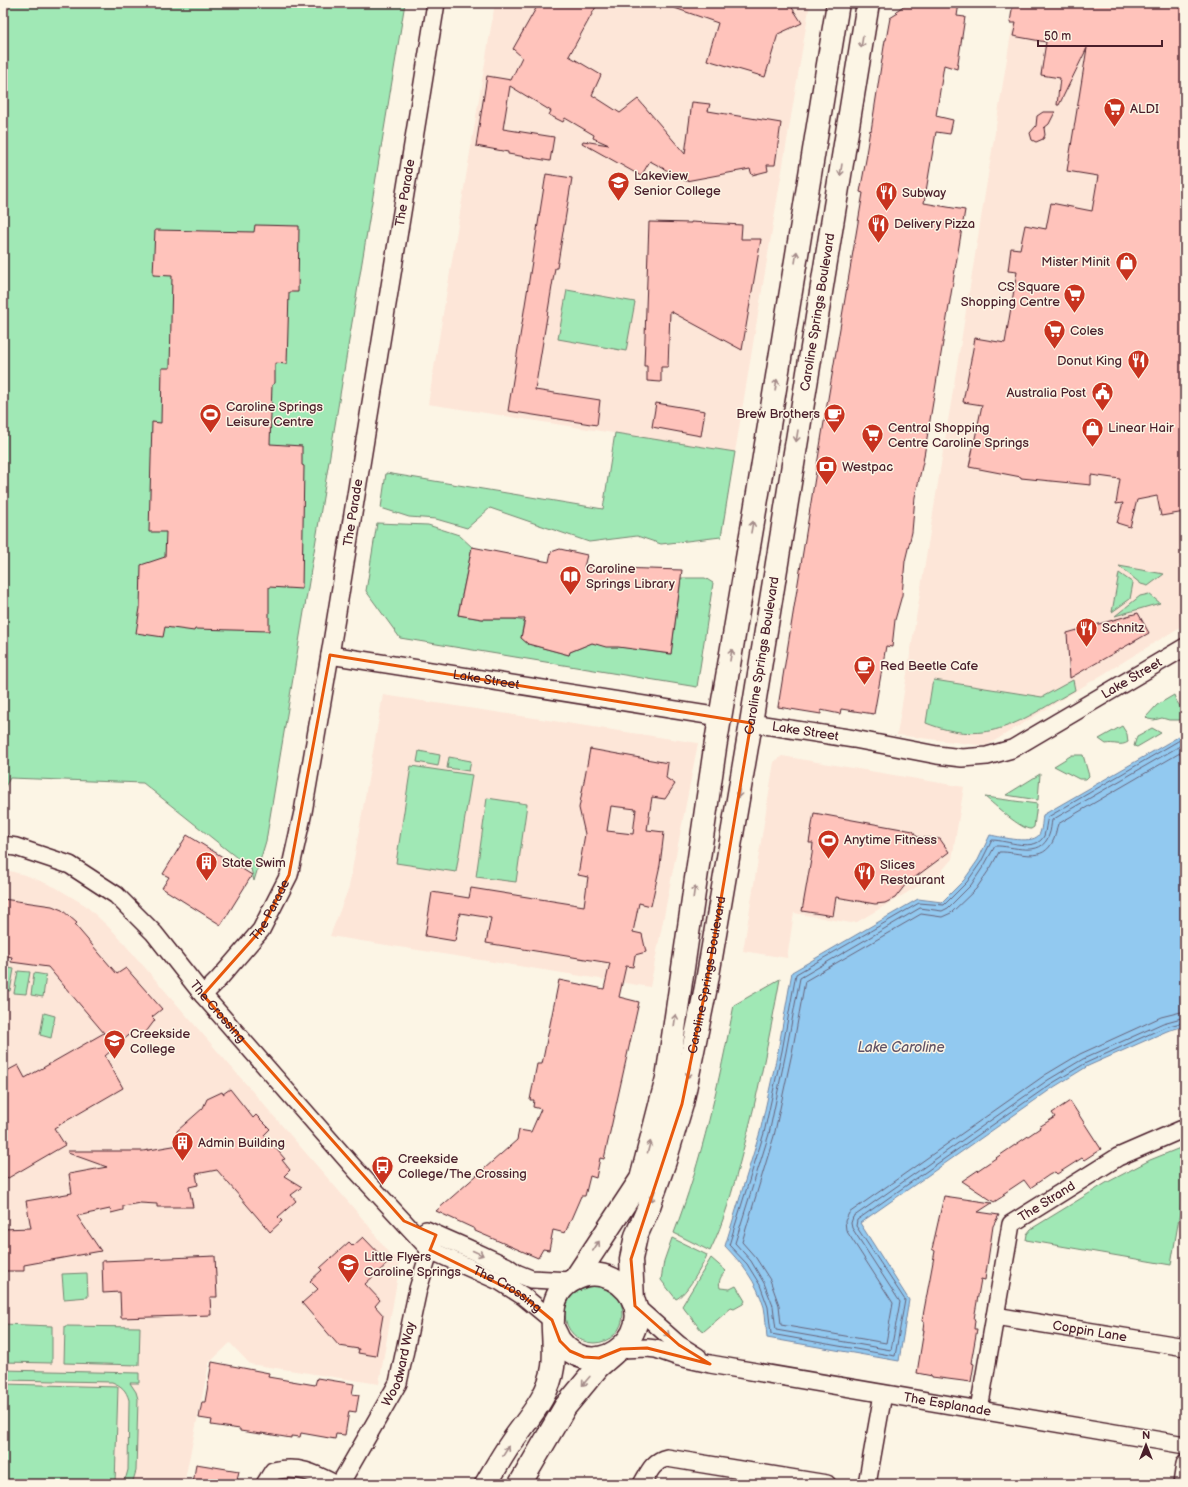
<svg xmlns="http://www.w3.org/2000/svg" width="1188" height="1487" font-family="'Balsamiq Sans',sans-serif">
<style>
.built{fill:#fde6d8}
.green{fill:#a0e8b5;stroke:#758470}
.water{fill:#92c9f0;stroke:#7585a1}
.lines{fill:none;stroke-linecap:round;stroke-linejoin:round}
.shore{stroke:#67637a;stroke-width:1}
.building{fill:#ffc3bb;stroke:#4a1f2b;fill-rule:evenodd}
.street-casing{stroke:#4a1f2b;stroke-width:20}
.secondary-casing{stroke:#4a1f2b;stroke-width:25}
.street{stroke:#fcf5e5;stroke-width:17}
.secondary{stroke:#fcf5e5;stroke-width:22}
.oneway{stroke:#a38a88}
.marked{fill:none;stroke:#e8590c;stroke-width:3;stroke-linejoin:round}
.labels{text-anchor:middle;dominant-baseline:central;stroke-width:3;stroke-linejoin:round;paint-order:stroke}
.poi-label{font-size:13px;fill:#4a1f2b;stroke:#fcf5e5;text-anchor:start}
.street-label{font-size:13px;fill:#4a1f2b;stroke:#fcf5e5}
.water-label{font-size:14px;font-style:italic;fill:#605266;stroke:#fcf5e5}
</style>
<rect width="100%" height="100%" fill="#fcf5e5"/>
<filter id="ink" filterUnits="userSpaceOnUse"><feTurbulence type="fractalNoise" baseFrequency=".025" numOctaves="2"/><feDisplacementMap in="SourceGraphic" scale="8" xChannelSelector="R" yChannelSelector="G"/><feConvolveMatrix kernelMatrix="1 2 1 2 8 2 1 2 1" color-interpolation-filters="sRGB"/></filter>
<g filter="url(#ink)">
<path class="built" d="M495,3H810L735,452L428,404Z
M1016,3H1185V624L986,746L897,735Z
M383,695L698,743L650,987L330,936L349,887Z
M782,756L964,787L952,859L939,874L857,922L851,923L794,913L787,958L743,951L774,762Z
M3,869L28,876L55,887L85,905L114,932L338,1190L368,1225L390,1255L401,1258L379,1384L250,1364L230,1343L209,1363L184,1484H3Z"/>
<path class="green" d="M3,3H405L266,841L254,881L251,869L143,783L10,778L3,790Z
M567,290L635,302L626,351L558,339Z
M615,433L735,452L721,537L661,544L637,536L589,542L490,508L467,528L436,519L409,517L381,508L386,473L603,509Z
M377,523L428,525L459,535L472,547L458,615L482,619H513L524,621L521,638L528,644L569,655L570,652L592,643L671,654L681,578H705L713,583L697,687L400,638L366,591Z
M1119,566L1164,574L1148,586L1141,584Z
M1119,573L1133,583L1130,599L1112,612Z
M1149,594L1160,603L1115,616L1140,596Z
M934,680L1042,697L1073,680L1075,690C1021,720 989,748 926,723L932,685Z
M1174,695C1177,706 1186,709 1184,720H1169L1162,718L1154,720L1148,719L1146,717L1157,705Z
M1122,726L1127,734L1128,742C1121,747 1113,742 1106,744L1099,739Z
M1152,728L1161,733L1137,747L1134,746L1137,736Z
M419,751L440,755L438,766L417,762Z
M1072,755H1083L1089,776L1086,779H1079L1054,766Z
M449,757L471,761L469,771L447,768Z
M411,766L472,775L456,872L396,863Z
M1040,774L1038,800L1006,795Z
M985,797L1037,804L1034,827L1031,829C1021,830 994,804 985,797Z
M487,798L527,804L516,882L476,877Z
M4,967L14,969L10,991L3,990Z
M18,971L30,972L26,994L14,993Z
M34,973L46,975L43,997L31,995Z
M780,979C769,1039 757,1099 741,1158C733,1189 724,1222 710,1251L674,1233C702,1160 719,1082 734,1005Z
M44,1013L55,1016L51,1038L40,1035Z
M1185,1146V1183L1171,1265L1026,1240L1027,1234L1031,1229L1106,1183L1150,1160Z
M672,1238L707,1255C703,1265 686,1295 676,1299L661,1280L664,1261Z
M711,1258L726,1271C721,1276 718,1280 720,1288L730,1289L736,1286L745,1301L743,1304L734,1309L731,1308L704,1331L701,1330L682,1306Z
M87,1273L88,1297L64,1299L62,1274Z
M565 1314a29 29 0 1 1 58 0a29 29 0 1 1-58 0Z
M3,1324L52,1326V1363L3,1362Z
M65,1326L140,1327L139,1365L64,1363Z
M3,1370L139,1373V1383H130L136,1392L138,1399L136,1471L132,1484H120L126,1477L128,1470L129,1400C126,1390 122,1386 112,1382L3,1380Z
M3,1384L118,1387L115,1484L3,1483Z"/>
<path class="water" d="M1185,733V1026L1167,1031L1088,1066L1054,1087L860,1223L909,1300L899,1361L767,1338C766,1328 766,1317 764,1307C756,1281 743,1265 725,1246L760,1132L778,1051L792,972L918,899L942,902L964,880L978,860L990,835C1002,837 1035,846 1040,833C1042,828 1042,821 1043,815Z"/>
<g class="lines">
<path class="shore" d="M1185,737L1048,817C1046,823 1046,830 1044,836C1035,853 1007,840 992,840L981,862L967,882L944,905L919,903L796,974L782,1051L764,1133L729,1245L747,1264L760,1285L768,1307L771,1334L895,1356L905,1300L856,1226L857,1220L1051,1084L1086,1063L1165,1027L1185,1022
M1185,743L1052,820C1051,825 1051,830 1049,835C1041,859 1012,845 995,846L985,864L971,885L948,908L942,911L920,908L800,978L786,1052L769,1134L735,1243L751,1261L764,1283L773,1306L776,1330L891,1350L900,1302L852,1228L851,1223L853,1217L1048,1080L1083,1059L1163,1023L1185,1017
M1185,750L1058,824C1056,829 1056,834 1054,839C1043,865 1019,851 999,852L991,867L976,889L951,913L942,917L921,914L805,981L792,1053L774,1136L742,1242L756,1258L770,1280L779,1305L781,1325L886,1343L893,1303L846,1230L845,1221L849,1213L1045,1075L1080,1054L1161,1017L1185,1011"/>
</g>
<path class="building" d="M539,3H598L569,56L601,75L592,95L620,113L638,99L685,154L692,102L710,104L708,111L781,123L775,165H767L768,171L752,175L750,169L686,181L650,161L641,176L582,143L583,141L609,145L593,138L594,135L565,118L563,122L549,115L551,111L510,86L503,129L554,137L550,161L508,154V152L476,146L487,76L511,80L522,57L513,49Z
M666,3H731L742,7L743,3H789L802,23L778,34L765,77L707,60L718,23L666,5Z
M908,3H959L957,16L965,17L957,69L944,65L936,116L953,120L950,134L936,132L924,203L965,210L923,462L915,497L912,532L905,561L902,595L895,620L892,647L886,646L874,714L841,709L840,714L821,710V714L778,707L822,434L863,193L860,192L867,154H866L870,130L871,131L885,40H886L890,18L898,13L896,11Z
M1013,3H1185V512L1161,516L1157,496L1137,500L1130,527L1117,523L1123,503L1116,504L1120,479L1091,475V485L1021,478V477L969,467L982,405L963,402L975,338L1005,343L1017,272L1008,271L1011,248L1020,249L1025,225L1046,229L1051,203L1092,211L1098,176L1067,171L1087,48L1059,105H1057L1060,78L1041,75L1046,42L1013,36L1016,23H1010Z
M1043,112H1055L1049,124L1044,128L1045,135L1043,139L1036,142L1032,140L1030,133L1036,126L1037,116Z
M546,174L572,178L557,268H555L535,390L600,400L597,425L508,411Z
M649,222L691,223V222L742,225L741,239H761L742,350L670,311L668,367H661V382L647,381V366H644Z
M255,225L299,226L298,292H289L287,364L275,363V383L272,385L270,444L302,446V465L304,466L302,589L269,587V631L195,629L194,631L165,627L163,637L136,633L140,608L141,565L165,557L166,532H149L152,422L161,423L162,368H170L172,276L153,275L155,230L254,232Z
M656,403L705,411L701,436L652,427Z
M472,547L549,562L551,552L560,549L587,555L584,567L682,570L671,654L618,647H606L592,643L570,652L569,655L528,644L521,638L525,619H482L458,615Z
M1138,613L1149,633L1070,678L1067,633Z
M590,749L668,763L666,778L675,784L665,799L652,797L647,830L664,832L660,865L651,906L639,903L633,932L642,934L646,952L635,955L633,967L626,966L619,997L639,1002L604,1159L600,1158L596,1178L590,1176L585,1196H581L565,1233L553,1230L549,1250L543,1249L538,1258L475,1231V1229L436,1211L517,1140L519,1130L531,1132L541,1109L533,1107L534,1100H530L537,1064H542L559,980L604,989L610,963L486,943L491,918L460,913L455,941L425,936L432,892L469,898L471,888L584,906L588,877L578,875L585,834L579,808ZM611,806L636,809L633,834L607,831Z
M814,813L913,831L917,837L940,839L949,852L906,884L895,898L885,903L875,904L836,897L833,916L802,911L812,854L813,843H809Z
M187,835L252,875L221,925L162,888L169,877L163,874Z
M3,899L52,906L62,910L77,923L75,925L117,974L126,968L162,1009L152,1017L155,1020L146,1032L140,1035L135,1030L105,1056L123,1088L54,1128L65,1145L3,1181V1073L18,1065L25,1078L104,1033L48,967L11,962L12,957L3,955Z
M230,1089L253,1118L256,1115L270,1129L264,1135L285,1159L282,1160L290,1170L284,1176L302,1187L291,1195L296,1201L278,1217L282,1221L270,1232L217,1170L196,1174L198,1185L189,1187L193,1207H157V1204L140,1203L123,1206V1210L111,1213L110,1209L77,1216L101,1251L24,1265V1271H3V1229L31,1228L26,1201L72,1193L69,1174L107,1167L68,1153V1151H143L179,1145L177,1131L203,1108L207,1099L222,1092L223,1094Z
M1070,1101L1101,1149L1084,1160L1082,1158L1057,1174L1055,1172L1049,1175L1030,1188L1024,1180L1003,1194L1005,1195L994,1202L962,1181L1040,1128L1039,1127L1055,1117L1052,1113Z
M944,1196L992,1203L978,1212L999,1215L993,1226L985,1280L981,1279L974,1319L975,1320L974,1329H977L971,1363L974,1364L971,1382L932,1377V1376L917,1373L924,1330H923L924,1322L922,1321L935,1251L932,1249Z
M363,1237L388,1263L365,1284L380,1300L375,1306L383,1315L376,1356L358,1353L359,1349L339,1346L302,1303L318,1289L310,1281L322,1270L320,1268L349,1242L353,1246Z
M215,1256L217,1297H210L211,1315L121,1318L120,1292L103,1293L102,1261Z
M212,1362L269,1373L268,1377L315,1385L317,1378L354,1384L352,1394L359,1395L356,1412L349,1411L345,1435L336,1434L335,1439L301,1433L300,1437L291,1436V1438L261,1433V1434L240,1431V1429L211,1425L212,1420L199,1418L202,1402H205Z
M196,1464L239,1471L236,1484H193Z"/>
<g class="lines">
<defs>
<g id="street">
<path id="s1" d="M330,655L720,717"/>
<path id="s2" d="M751,723L854,739L937,755L962,758L987,756L1012,749L1185,647"/>
<path id="s3" d="M3,845L16,847L70,865L116,895L154,933L203,995L355,1169L430,1250L501,1282L523,1296L552,1320"/>
<path id="s4" d="M203,995L218,980L261,930L289,875L303,812L330,655L436,3"/>
<path d="M426,1230L467,1248L506,1266L516,1273L531,1279L571,1281"/>
<path d="M635,1306L679,1345L698,1357"/>
<path id="s5" d="M995,1316L1185,1347"/>
<path id="s6" d="M621,1349L647,1348L656,1349L679,1357L710,1364L1185,1445"/>
<path id="s7" d="M979,1409L1011,1224L1118,1157L1185,1128"/>
<path d="M265,1484L273,1471C298,1465 314,1473 335,1484"/>
<path id="s8" d="M340,1484L398,1383L418,1289L430,1250L436,1235"/>
<path d="M642,1484C649,1472 653,1461 667,1458L827,1484"/>
<path d="M867,1484L883,1394"/>
<path d="M1182,1484L1185,1464"/>
</g>
<g id="secondary">
<path d="M575,1279L641,1179L667,1078L715,748L759,487L838,3"/>
<path id="s9" d="M633,1300L631,1259L636,1236L648,1209L665,1161L682,1104L706,987L751,723L868,3"/>
<path d="M486,1484C494,1470 502,1456 511,1443C528,1418 549,1397 553,1367C558,1332 538,1290 583,1276C596,1272 610,1276 620,1284C669,1324 598,1390 560,1341C557,1337 556,1332 553,1328"/>
<path d="M520,1484L565,1407L598,1367L613,1354"/>
</g>
</defs>
<use href="#street" class="street-casing"/>
<use href="#secondary" class="secondary-casing"/>
<use href="#street" class="street"/>
<use href="#secondary" class="secondary"/>
</g>
<defs><path id="oneway-shaft" d="M-6 0H5M1.5-3L5.5 0L1.5 3" fill="none" stroke-width="1.6" stroke-linecap="round" stroke-linejoin="round"/></defs>
<g class="oneway">
<use href="#oneway-shaft" transform="translate(862 42) rotate(99)"/>
<use href="#oneway-shaft" transform="translate(841 170) rotate(99)"/>
<use href="#oneway-shaft" transform="translate(796 257) rotate(-81)"/>
<use href="#oneway-shaft" transform="translate(776 385) rotate(-81)"/>
<use href="#oneway-shaft" transform="translate(797 436) rotate(99)"/>
<use href="#oneway-shaft" transform="translate(752 527) rotate(-80)"/>
<use href="#oneway-shaft" transform="translate(731 655) rotate(-80)"/>
<use href="#oneway-shaft" transform="translate(739 792) rotate(100)"/>
<use href="#oneway-shaft" transform="translate(694 892) rotate(-82)"/>
<use href="#oneway-shaft" transform="translate(675 1020) rotate(-82)"/>
<use href="#oneway-shaft" transform="translate(689 1072) rotate(103)"/>
<use href="#oneway-shaft" transform="translate(649 1147) rotate(-75)"/>
<use href="#oneway-shaft" transform="translate(653 1196) rotate(110)"/>
<use href="#oneway-shaft" transform="translate(596 1246) rotate(-57)"/>
<use href="#oneway-shaft" transform="translate(478 1253) rotate(25)"/>
<use href="#oneway-shaft" transform="translate(665 1332) rotate(42)"/>
<use href="#oneway-shaft" transform="translate(586 1381) rotate(130)"/>
<use href="#oneway-shaft" transform="translate(506 1451) rotate(-58)"/>
</g>
</g>
<path class="marked" d="M330,655L751,723L706,987L682,1104L631,1259L635,1306L679,1345L710,1364L647,1348L621,1349L599,1358L584,1357L570,1351L560,1341L552,1320L523,1296L430,1250L436,1235L404,1221L203,995L261,930L289,875Z"/>
<defs>
<symbol id="supermarket-pin" viewBox="-11 -11 22 30"><path d="M0 17L-7.5 6A9.5 9.5 0 1 1 7.5 6Z" fill="#c8321e" stroke="#fcf5e5"/><path d="M-6-5.5h2.5l.6 2H6L4.5 2H-2.5L-4.4-4H-6ZM-1.5 3.2a1.3 1.3 0 1 0 .1 0ZM3 3.2a1.3 1.3 0 1 0 .1 0Z" fill="#fff"/></symbol>
<symbol id="school-pin" viewBox="-11 -11 22 30"><path d="M0 17L-7.5 6A9.5 9.5 0 1 1 7.5 6Z" fill="#c8321e" stroke="#fcf5e5"/><path d="M0-5L7-2L0 1L-7-2ZM-4 1L0 2.5L4 1V4Q0 6-4 4Z" fill="#fff"/></symbol>
<symbol id="restaurant-pin" viewBox="-11 -11 22 30"><path d="M0 17L-7.5 6A9.5 9.5 0 1 1 7.5 6Z" fill="#c8321e" stroke="#fcf5e5"/><path d="M-5-6h1v4h1v-4h1v4h1v-4h1v5L-1.5 .5V6h-2V.5L-5-1ZM5-6V6H3V1.5H1.5Q1.5-4 5-6Z" fill="#fff"/></symbol>
<symbol id="shop-pin" viewBox="-11 -11 22 30"><path d="M0 17L-7.5 6A9.5 9.5 0 1 1 7.5 6Z" fill="#c8321e" stroke="#fcf5e5"/><path d="M-5-2.5h2.3a2.7 3.5 0 0 1 5.4 0H5L5.5 6h-11ZM-1.5-2.5h3a1.5 2.3 0 0 0-3 0Z" fill="#fff"/></symbol>
<symbol id="civic-pin" viewBox="-11 -11 22 30"><path d="M0 17L-7.5 6A9.5 9.5 0 1 1 7.5 6Z" fill="#c8321e" stroke="#fcf5e5"/><path d="M-.6-6.5H3V-4.5H.6V-3L4-1V1h2V6H-6V1h2V-1L-.6-3ZM-1.2 2.5V6h2.4V2.5Z" fill="#fff"/></symbol>
<symbol id="stadium-pin" viewBox="-11 -11 22 30"><path d="M0 17L-7.5 6A9.5 9.5 0 1 1 7.5 6Z" fill="#c8321e" stroke="#fcf5e5"/><path d="M0-5a6.5 5 0 1 0 0 10a6.5 5 0 1 0 0-10ZM-3.5-1.8h7v3.6h-7Z" fill="#fff"/></symbol>
<symbol id="cafe-pin" viewBox="-11 -11 22 30"><path d="M0 17L-7.5 6A9.5 9.5 0 1 1 7.5 6Z" fill="#c8321e" stroke="#fcf5e5"/><path d="M-5.5-4.5H6V0H3Q3 3.5 0 3.5H-2.5Q-5.5 3.5-5.5 0ZM3-3.2v2h1.7v-2ZM-6 4.5H4V6H-6Z" fill="#fff"/></symbol>
<symbol id="bank-pin" viewBox="-11 -11 22 30"><path d="M0 17L-7.5 6A9.5 9.5 0 1 1 7.5 6Z" fill="#c8321e" stroke="#fcf5e5"/><path d="M-6-4H6V4H-6ZM0-2.3a2.3 2.3 0 1 0 0 4.6a2.3 2.3 0 1 0 0-4.6Z" fill="#fff"/></symbol>
<symbol id="library-pin" viewBox="-11 -11 22 30"><path d="M0 17L-7.5 6A9.5 9.5 0 1 1 7.5 6Z" fill="#c8321e" stroke="#fcf5e5"/><path d="M-6-4Q-3-5.5-.7-3.5V5Q-3 3-6 4ZM6-4Q3-5.5 .7-3.5V5Q3 3 6 4Z" fill="#fff"/></symbol>
<symbol id="building-pin" viewBox="-11 -11 22 30"><path d="M0 17L-7.5 6A9.5 9.5 0 1 1 7.5 6Z" fill="#c8321e" stroke="#fcf5e5"/><path d="M-4-6H4V6H1V3H-1V6H-4ZM-2.5-4.3h1.7v1.8h-1.7ZM.8-4.3h1.7v1.8H.8ZM-2.5-1h1.7V.8h-1.7ZM.8-1h1.7V.8H.8Z" fill="#fff"/></symbol>
<symbol id="bus-pin" viewBox="-11 -11 22 30"><path d="M0 17L-7.5 6A9.5 9.5 0 1 1 7.5 6Z" fill="#c8321e" stroke="#fcf5e5"/><path d="M-5-6H5V4H4V6H2V4H-2V6H-4V4H-5ZM-3.5-4V0h7V-4ZM-3.5 1.2v1.5H-2V1.2ZM2 1.2v1.5H3.5V1.2Z" fill="#fff"/></symbol>
</defs>
<g fill-rule="evenodd">
<use href="#supermarket-pin" x="1102" y="96" width="25" height="34"/>
<use href="#school-pin" x="606" y="170" width="25" height="34"/>
<use href="#restaurant-pin" x="874" y="180" width="25" height="34"/>
<use href="#restaurant-pin" x="866" y="212" width="25" height="34"/>
<use href="#shop-pin" x="1114" y="250" width="25" height="34"/>
<use href="#supermarket-pin" x="1062" y="282" width="25" height="34"/>
<use href="#supermarket-pin" x="1042" y="318" width="25" height="34"/>
<use href="#restaurant-pin" x="1126" y="348" width="25" height="34"/>
<use href="#civic-pin" x="1090" y="380" width="25" height="34"/>
<use href="#stadium-pin" x="198" y="402" width="25" height="34"/>
<use href="#cafe-pin" x="822" y="402" width="25" height="34"/>
<use href="#shop-pin" x="1080" y="416" width="25" height="34"/>
<use href="#supermarket-pin" x="860" y="422" width="25" height="34"/>
<use href="#bank-pin" x="814" y="454" width="25" height="34"/>
<use href="#library-pin" x="558" y="564" width="25" height="34"/>
<use href="#restaurant-pin" x="1074" y="616" width="25" height="34"/>
<use href="#cafe-pin" x="852" y="654" width="25" height="34"/>
<use href="#stadium-pin" x="816" y="828" width="25" height="34"/>
<use href="#building-pin" x="194" y="850" width="25" height="34"/>
<use href="#restaurant-pin" x="852" y="860" width="25" height="34"/>
<use href="#school-pin" x="102" y="1028" width="25" height="34"/>
<use href="#building-pin" x="170" y="1130" width="25" height="34"/>
<use href="#bus-pin" x="370" y="1154" width="25" height="34"/>
<use href="#school-pin" x="336" y="1252" width="25" height="34"/>
</g>
<g class="labels">
<g class="poi-label">
<text x="1130" y="109">ALDI</text>
<text x="634" y="176">Lakeview<tspan x="634" dy="15">Senior College</tspan></text>
<text x="902" y="193">Subway</text>
<text x="894" y="224">Delivery Pizza</text>
<text x="1110" y="262" text-anchor="end">Mister Minit</text>
<text x="1060" y="287" text-anchor="end">CS Square<tspan x="1060" dy="15">Shopping Centre</tspan></text>
<text x="1070" y="331">Coles</text>
<text x="1122" y="361" text-anchor="end">Donut King</text>
<text x="1086" y="393" text-anchor="end">Australia Post</text>
<text x="226" y="407">Caroline Springs<tspan x="226" dy="15">Leisure Centre</tspan></text>
<text x="820" y="414" text-anchor="end">Brew Brothers</text>
<text x="888" y="428">Central Shopping<tspan x="888" dy="15">Centre Caroline Springs</tspan></text>
<text x="1108" y="428">Linear Hair</text>
<text x="842" y="467">Westpac</text>
<text x="586" y="569">Caroline<tspan x="586" dy="15">Springs Library</tspan></text>
<text x="1102" y="628">Schnitz</text>
<text x="880" y="666">Red Beetle Cafe</text>
<text x="844" y="840">Anytime Fitness</text>
<text x="222" y="863">State Swim</text>
<text x="880" y="865">Slices<tspan x="880" dy="15">Restaurant</tspan></text>
<text x="130" y="1034">Creekside<tspan x="130" dy="15">College</tspan></text>
<text x="198" y="1143">Admin Building</text>
<text x="398" y="1159">Creekside<tspan x="398" dy="15">College/The Crossing</tspan></text>
<text x="364" y="1257">Little Flyers<tspan x="364" dy="15">Caroline Springs</tspan></text>
</g>
<g class="street-label">
<text stroke="none"><textPath href="#s4" startOffset="841">The Parade</textPath></text>
<text stroke="none"><textPath href="#s9" startOffset="1008">Caroline Springs Boulevard</textPath></text>
<text stroke="none"><textPath href="#s4" startOffset="517">The Parade</textPath></text>
<text stroke="none"><textPath href="#s9" startOffset="660">Caroline Springs Boulevard</textPath></text>
<text stroke="none"><textPath href="#s2" startOffset="404">Lake Street</textPath></text>
<text stroke="none"><textPath href="#s1" startOffset="158">Lake Street</textPath></text>
<text stroke="none"><textPath href="#s2" startOffset="55">Lake Street</textPath></text>
<text stroke="none"><textPath href="#s4" startOffset="109">The Parade</textPath></text>
<text stroke="none"><textPath href="#s9" startOffset="336">Caroline Springs Boulevard</textPath></text>
<text stroke="none"><textPath href="#s3" startOffset="280">The Crossing</textPath></text>
<text stroke="none"><textPath href="#s7" startOffset="230">The Strand</textPath></text>
<text stroke="none"><textPath href="#s3" startOffset="686">The Crossing</textPath></text>
<text stroke="none"><textPath href="#s5" startOffset="96">Coppin Lane</textPath></text>
<text stroke="none"><textPath href="#s8" startOffset="135">Woodward Way</textPath></text>
<text stroke="none"><textPath href="#s6" startOffset="332">The Esplanade</textPath></text>
</g>
<g class="water-label">
<text x="901" y="1047">Lake Caroline</text>
</g>
</g>
<rect width="1188" height="1487" fill="none" stroke="#fcf5e5" stroke-width="16"/>
<rect x="8" y="8" width="1172" height="1471" fill="none" stroke="#4a1f2b" stroke-width="1.5" filter="url(#ink)"/>
<g transform="translate(1146 1445)" stroke="#fcf5e5" stroke-width="3" paint-order="stroke">
<path d="M0-3L7 15L0 10L-7 15Z" fill="#4a1f2b"/>
<text y="-6" font-size="11" font-weight="bold" text-anchor="middle" fill="#4a1f2b">N</text>
</g>
<path d="M1038 40v6h124v-6" fill="none" stroke="#4a1f2b" stroke-width="2"/>
<text x="1044" y="40" font-size="12" fill="#4a1f2b" stroke="#fcf5e5" stroke-width="3" paint-order="stroke">50 m</text>
</svg>
